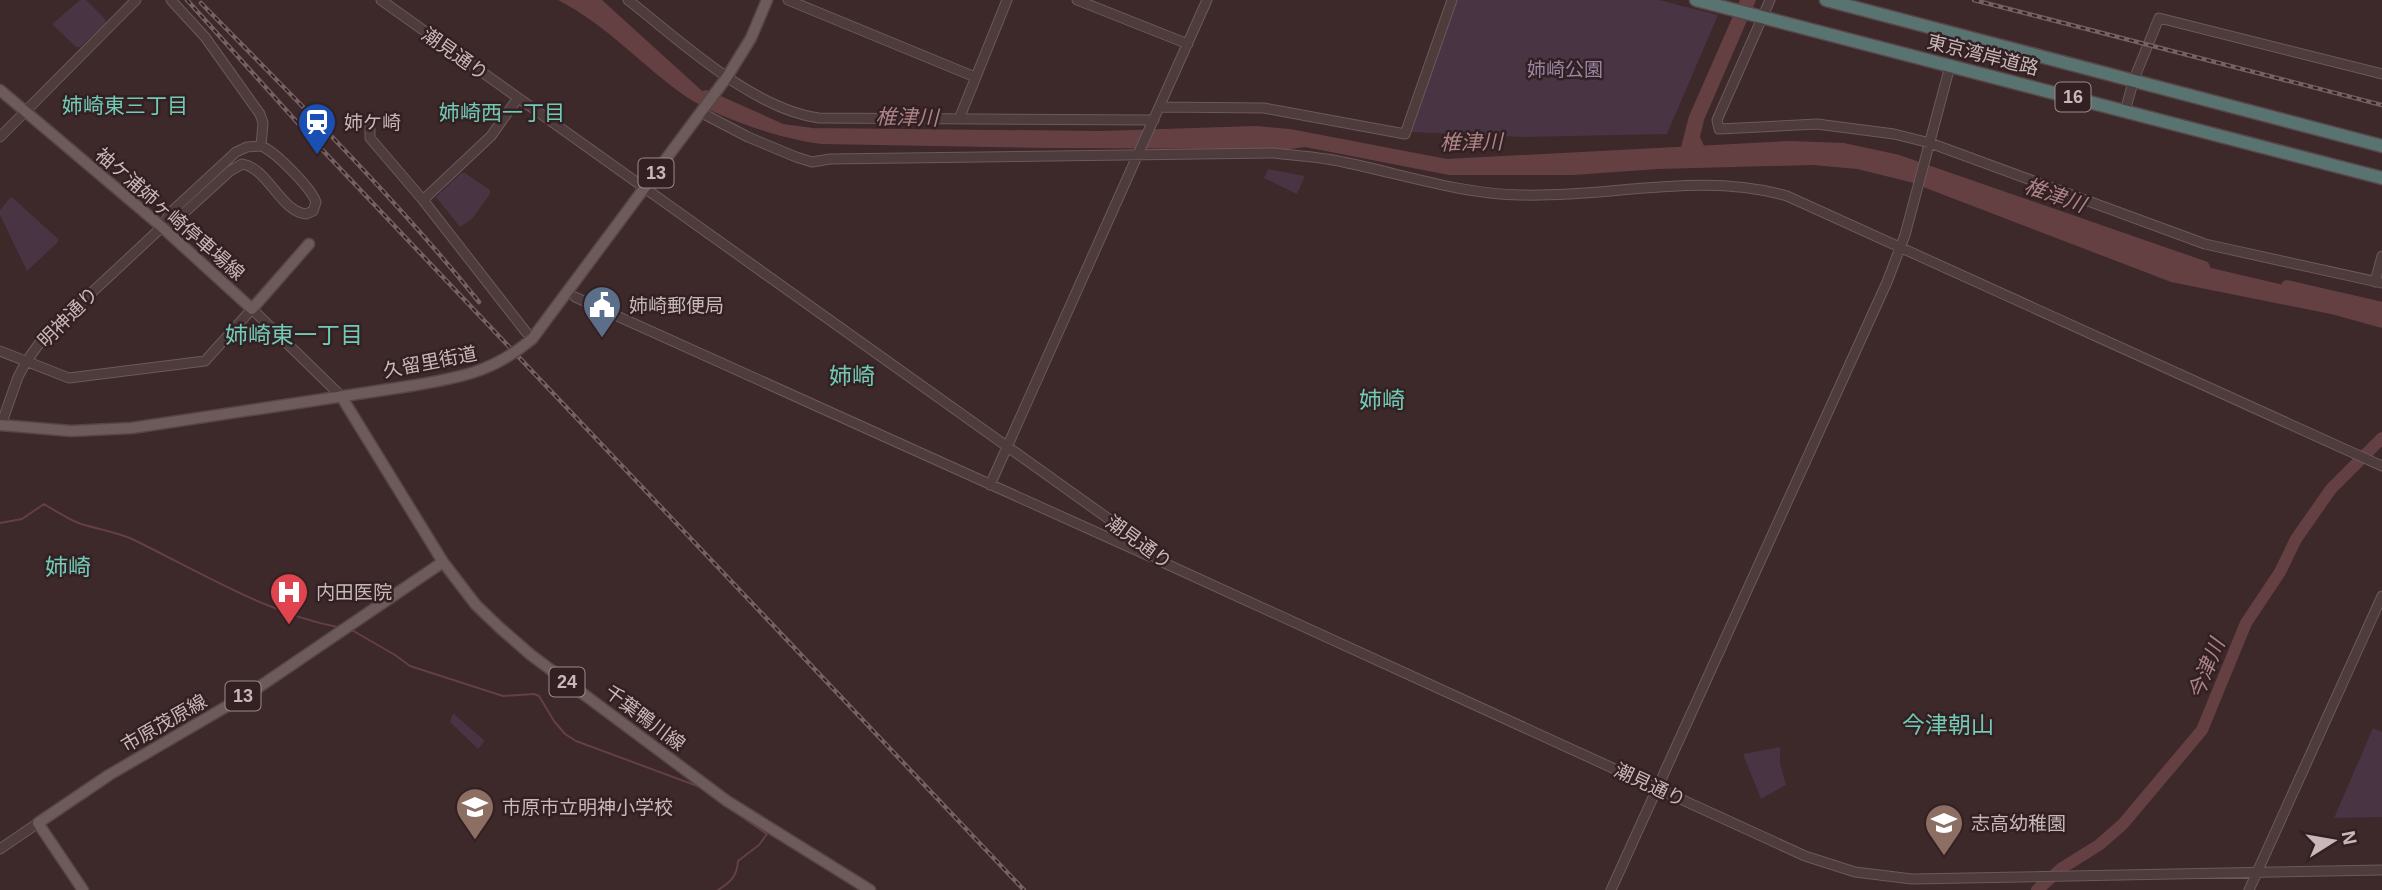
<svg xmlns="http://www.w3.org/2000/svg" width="2382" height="890" font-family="Arial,'Noto Sans JP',sans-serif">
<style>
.green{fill:#483443}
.water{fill:#644042}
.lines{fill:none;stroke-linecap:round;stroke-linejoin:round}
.stream{stroke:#644042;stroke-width:2}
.river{stroke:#644042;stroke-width:12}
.minor-casing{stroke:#6b595b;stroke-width:11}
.major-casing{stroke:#574546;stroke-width:13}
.highway-casing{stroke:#584648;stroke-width:15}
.minor{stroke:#4e3c3d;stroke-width:9}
.major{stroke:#6d5a5b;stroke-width:10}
.highway{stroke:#597371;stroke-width:12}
.rail-casing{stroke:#766062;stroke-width:4.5}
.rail{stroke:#332022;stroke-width:2;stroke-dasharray:5;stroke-linecap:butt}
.major-bridge-casing{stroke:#574546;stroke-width:13;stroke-linecap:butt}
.major-bridge{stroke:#6d5a5b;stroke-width:10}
.labels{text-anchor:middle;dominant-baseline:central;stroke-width:5;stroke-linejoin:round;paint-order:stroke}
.shield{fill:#332022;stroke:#9b8a8c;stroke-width:2}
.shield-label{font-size:18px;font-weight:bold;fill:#c8b8b9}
.street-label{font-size:19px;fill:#c8b8b9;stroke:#332022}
.park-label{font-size:19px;fill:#9886a7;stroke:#332022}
.poi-label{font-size:19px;fill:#c8b8b9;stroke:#332022;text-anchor:start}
.neighbourhood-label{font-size:21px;fill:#71cab6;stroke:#332022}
.water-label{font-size:21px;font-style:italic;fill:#ac8386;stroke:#332022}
.quarter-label{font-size:23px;fill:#71cab6;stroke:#332022}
</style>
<rect width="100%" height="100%" fill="#3d282a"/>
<path class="green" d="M80,0H86L105,19L106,23L80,47H76L52,24Z
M1457,0H1659L1718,15L1667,134L1523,137L1411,132Z
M1268,169L1305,176L1297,194L1264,178Z
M461,173H465L490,190V194L472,219L460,227L436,197Z
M10,198H13L58,239V242L27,271L0,215V210Z
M453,713L485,741L478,749L450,722Z
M2373,728L2382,732V817L2334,818Z
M1780,747V763L1786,785L1761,799L1743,754Z"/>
<path class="water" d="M558,0H602L711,99L782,130L812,134L1101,137L1256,132L1289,135L1446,165L1680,151L1689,116L1740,0H1756L1704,120L1700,137L1706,150L1789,147L1844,149L1895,160L2194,264L2339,298L2368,308L2382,309V328L2331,314L2171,282L1910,182L1857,169L1813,165L1658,169L1573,175H1449L1305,147L1290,149L1049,148L821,144C782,139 721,119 688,98C643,67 607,25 558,0Z"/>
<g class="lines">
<path class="stream" d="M0,523L22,519L44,504C54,510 65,517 76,522C94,529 115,531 132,539C200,572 264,612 337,627
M350,629L395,655L410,666L503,696L534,694L539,696L554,721L565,734L576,741L700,787
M718,890C731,882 737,876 738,861L759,845L767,834L739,815"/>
<path class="river" d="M706,96L782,130L812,134L1101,137L1256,132L1289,135L1446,165L1790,147L1844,149L1895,160L2204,267
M2287,286L2382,308
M2037,890L2062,868L2099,845L2123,824L2202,730L2246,623L2280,572L2296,539L2331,489L2382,438"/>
<defs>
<path id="minor" d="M171,0L205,37L260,114L263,123L261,146
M381,0L1120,527L1160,561L1805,856L1855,872L1912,879L2382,870
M628,0C681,41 752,109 819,118L1154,120
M788,0L975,77
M1077,0L1188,44
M1770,0L1717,120L1719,129L1817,124L1894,134L1930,143L2205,244L2382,283
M1161,107L1264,108L1405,134L1452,0
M2125,111L2134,79L2159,18L2382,74
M700,112L748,137L796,157L812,162L830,159L1274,153C1297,156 1321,157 1343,162C1402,174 1460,194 1521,195C1609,198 1700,171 1787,196L2382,466
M959,119L1007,0
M370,120V138L423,200L526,332
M0,137L136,0
M261,146C275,151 311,188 316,202L313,211L306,214C281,212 267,167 242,164L230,171L173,223L162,227L170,213L236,152L247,147Z
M423,200L491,136L518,98
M2375,282L2382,256
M575,297L1149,556
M0,351L69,378L205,361L252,309L341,396
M1,425L18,377L26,362L43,338L162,227
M990,485L1207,0
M0,849L38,823
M1611,890L1887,282L1905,235L1950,66
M2249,890L2382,596"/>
<path id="major" d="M0,90L162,227L252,309L309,244
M532,339L727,77L751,38L767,0
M341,396L443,562L476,605L500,628L531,655L727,801L870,890
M0,425L71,431L132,428L410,386
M83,890L38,823L109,775L253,691L443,562"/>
<path id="highway" d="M1696,0L2382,178
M1826,0L2382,146"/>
</defs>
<use href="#minor" class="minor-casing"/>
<use href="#major" class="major-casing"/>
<use href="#highway" class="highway-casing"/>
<use href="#minor" class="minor"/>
<use href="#major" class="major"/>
<use href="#highway" class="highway"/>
<defs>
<path id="rail" d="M187,0L313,140L1024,890
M1974,0L2382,105
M201,3C296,100 394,196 479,302"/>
</defs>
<use href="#rail" class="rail-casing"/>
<use href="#rail" class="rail"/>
<defs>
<path id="major-bridge" d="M410,386C459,378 493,372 532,339"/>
</defs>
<use href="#major-bridge" class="major-bridge-casing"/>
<use href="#major-bridge" class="major-bridge"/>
</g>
<defs>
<symbol id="station-pin" viewBox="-11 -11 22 30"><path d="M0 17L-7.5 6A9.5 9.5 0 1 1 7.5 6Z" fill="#1a4fb4" stroke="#332022"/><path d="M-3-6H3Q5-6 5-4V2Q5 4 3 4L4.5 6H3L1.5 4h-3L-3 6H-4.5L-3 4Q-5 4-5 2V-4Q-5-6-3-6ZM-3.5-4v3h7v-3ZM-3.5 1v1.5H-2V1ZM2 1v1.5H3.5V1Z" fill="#fff"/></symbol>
<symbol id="civic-pin" viewBox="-11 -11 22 30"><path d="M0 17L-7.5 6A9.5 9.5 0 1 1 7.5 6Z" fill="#5c6f8a" stroke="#332022"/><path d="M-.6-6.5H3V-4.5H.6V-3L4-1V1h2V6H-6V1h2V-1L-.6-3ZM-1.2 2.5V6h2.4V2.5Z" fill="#fff"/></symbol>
<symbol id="hospital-pin" viewBox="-11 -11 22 30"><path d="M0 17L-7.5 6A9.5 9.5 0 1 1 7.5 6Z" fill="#e0444e" stroke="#332022"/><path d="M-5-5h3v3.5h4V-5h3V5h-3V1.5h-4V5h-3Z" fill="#fff"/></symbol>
<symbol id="school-pin" viewBox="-11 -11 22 30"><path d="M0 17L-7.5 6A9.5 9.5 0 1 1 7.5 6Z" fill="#8d6e63" stroke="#332022"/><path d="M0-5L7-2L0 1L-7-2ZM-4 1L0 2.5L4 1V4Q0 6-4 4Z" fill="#fff"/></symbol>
</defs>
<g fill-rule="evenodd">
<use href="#station-pin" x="295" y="100" width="44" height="60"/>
<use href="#civic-pin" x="580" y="283" width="44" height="60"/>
<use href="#hospital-pin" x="267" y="570" width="44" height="60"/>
<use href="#school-pin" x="453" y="785" width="44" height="60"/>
<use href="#school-pin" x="1922" y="801" width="44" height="60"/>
</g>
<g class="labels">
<g class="shield">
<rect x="2055.5" y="82.5" width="35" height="29" rx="5"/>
<rect x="638.5" y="158.5" width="35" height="29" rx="5"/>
<rect x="549.5" y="667.5" width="35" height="29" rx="5"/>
<rect x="225.5" y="681.5" width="35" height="29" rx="5"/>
</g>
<g class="shield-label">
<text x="2073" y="97">16</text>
<text x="656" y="173">13</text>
<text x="567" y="682">24</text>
<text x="243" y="696">13</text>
</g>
<g class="street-label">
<text transform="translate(455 54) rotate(35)">潮見通り</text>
<text transform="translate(1983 55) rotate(14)">東京湾岸道路</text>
<text transform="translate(170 214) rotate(41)">袖ケ浦姉ヶ崎停車場線</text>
<text transform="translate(68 317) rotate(-45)">明神通り</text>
<text transform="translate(430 362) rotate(-11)">久留里街道</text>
<text transform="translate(1139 542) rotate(36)">潮見通り</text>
<text transform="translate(645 718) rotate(37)">千葉鴨川線</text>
<text transform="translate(164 723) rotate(-30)">市原茂原線</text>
<text transform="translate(1650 785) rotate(25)">潮見通り</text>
</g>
<g class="park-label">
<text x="1565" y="69">姉崎公園</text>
</g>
<g class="poi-label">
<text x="344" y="122">姉ケ崎</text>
<text x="629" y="305">姉崎郵便局</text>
<text x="316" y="592">内田医院</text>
<text x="502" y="807">市原市立明神小学校</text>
<text x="1971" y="823">志高幼稚園</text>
</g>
<g class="neighbourhood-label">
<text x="125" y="105">姉崎東三丁目</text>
<text x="502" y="112">姉崎西一丁目</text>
</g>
<g class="water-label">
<text transform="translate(907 117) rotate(1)">椎津川</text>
<text transform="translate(1471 142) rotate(-1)">椎津川</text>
<text transform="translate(2055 195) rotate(19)">椎津川</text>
<text transform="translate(2206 669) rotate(-68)">今津川</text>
</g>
<g class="quarter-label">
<text x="294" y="335">姉崎東一丁目</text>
<text x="852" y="376">姉崎</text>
<text x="1382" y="400">姉崎</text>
<text x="68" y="567">姉崎</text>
<text x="1948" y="725">今津朝山</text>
</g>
</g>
<g transform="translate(2333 841) rotate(79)" stroke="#332022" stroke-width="5" paint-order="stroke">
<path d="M0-5L12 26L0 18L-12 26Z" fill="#c8b8b9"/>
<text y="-10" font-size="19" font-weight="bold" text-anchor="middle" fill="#c8b8b9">N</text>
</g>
</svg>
